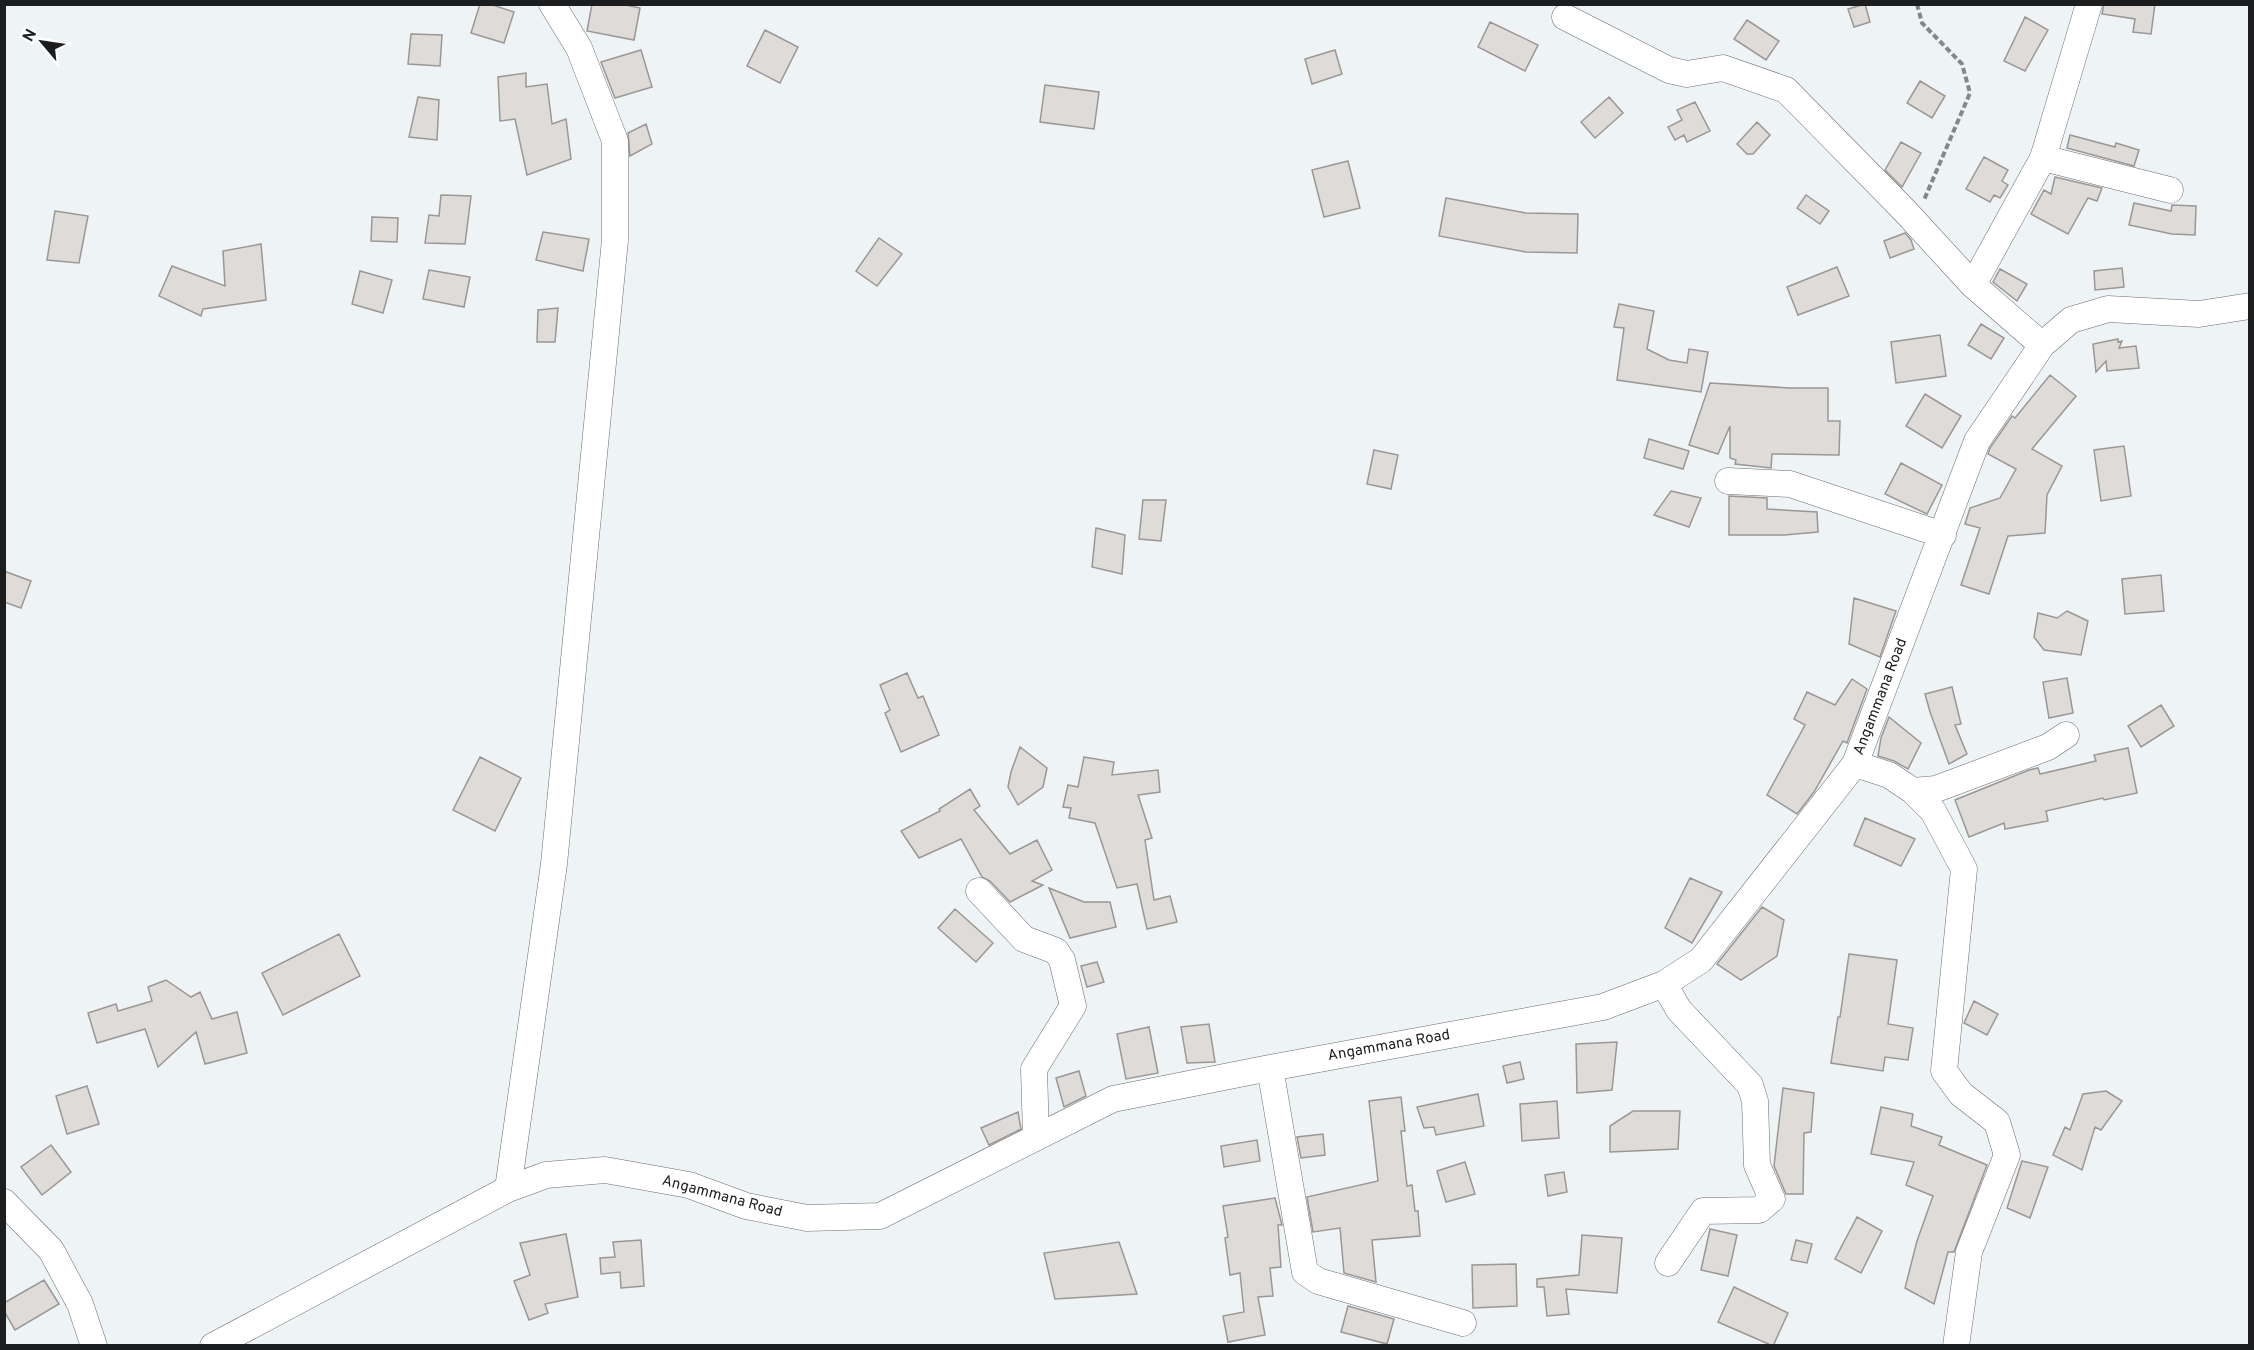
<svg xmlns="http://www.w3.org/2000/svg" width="2254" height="1350" font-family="Overpass,sans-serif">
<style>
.building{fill:#dfdbd8;stroke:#9b9794;stroke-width:1.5}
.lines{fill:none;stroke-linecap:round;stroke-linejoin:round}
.minor-casing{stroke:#6a6d70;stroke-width:27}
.path{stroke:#85888a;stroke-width:4;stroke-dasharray:6 3;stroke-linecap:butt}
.minor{stroke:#fff;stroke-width:26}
.labels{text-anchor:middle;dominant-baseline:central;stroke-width:5;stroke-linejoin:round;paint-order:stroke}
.street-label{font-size:15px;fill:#1b1d1e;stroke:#fff}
</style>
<rect width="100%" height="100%" fill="#eef3f6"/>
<path class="building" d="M480,4H490L514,12L504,43L471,33Z
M592,4H621L640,8L634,40L587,31Z
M1865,4L1870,22L1854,27L1848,9Z
M2104,4H2155L2151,34L2133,32L2135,19L2102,14Z
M2025,17L2048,30L2025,71L2004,61Z
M1747,20L1779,41L1766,60L1734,39Z
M1490,22L1538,45L1525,71L1478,47Z
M765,30L798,47L780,83L747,66Z
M411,34L442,35L440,66L408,64Z
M641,50L652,87L615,98L601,62Z
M1335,50L1342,74L1312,84L1305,59Z
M526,73V87L547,84L552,124L566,119L571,159L527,175L515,119L500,121L498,77Z
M1920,81L1945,96L1932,118L1907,103Z
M1045,85L1099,92L1094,129L1040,122Z
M418,97L439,100L437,140L409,137Z
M1609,97L1623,113L1595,138L1581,122Z
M1695,102L1710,131L1687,142L1684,135L1675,140L1668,127L1682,120L1677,110Z
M1757,122L1770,135L1753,154H1747L1737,144Z
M646,124L652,144L630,156L628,133Z
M2070,135L2115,147L2116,143L2139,150L2134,166L2067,148Z
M1901,142L1921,153L1902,187L1885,170Z
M1984,157L2008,170L2002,181L2008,185L2000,198L1994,195L1990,202L1966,189Z
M1348,161L1360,208L1324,217L1312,170Z
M2055,177L2102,188L2097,201L2088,198L2068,234L2031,214L2044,190L2051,194Z
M441,195L471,196L465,244L425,243L429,215L439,216Z
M1806,195L1829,211L1820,224L1797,208Z
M1446,198L1526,213L1578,214L1577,253L1526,252L1439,236Z
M2134,203L2171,211L2172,205L2196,206L2195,235L2172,234L2129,225Z
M55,211L88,216L79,263L47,260Z
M372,217L398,218L397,242L371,241Z
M543,232L589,239L583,271L536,260Z
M1905,233L1911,240L1914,249L1890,258L1884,241Z
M879,238L902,254L877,286L856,271Z
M261,244L266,300L203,309L201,316L159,296L172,266L225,286L223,251Z
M1837,267L1849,296L1798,315L1787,287Z
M2122,268L2124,287L2095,290L2094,271Z
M2000,269L2027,284L2017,301L1993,282Z
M429,270L470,277L464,307L423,299Z
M360,271L392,280L383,313L352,304Z
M1619,304L1654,311L1647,349L1669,360L1687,363L1689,349L1708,352L1701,392L1617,380L1624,328L1614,327Z
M558,308L555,342H537L538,310Z
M1981,324L2004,338L1991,359L1968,345Z
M1940,335L1946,376L1896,383L1891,342Z
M2118,339V342L2122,341L2119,348L2136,346L2139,368L2107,371L2106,361L2096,372L2093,344Z
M2050,375L2076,396L2032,449L2062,466L2047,495L2045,533L2008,536L1989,594L1961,585L1980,528L1965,524L1970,508L2000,498L2016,469L1988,454L1990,448L2012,416L2015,418Z
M1710,383L1790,388H1828V421H1840L1839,455L1772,454L1771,468L1735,464L1736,460L1730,458V426L1718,454L1689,445Z
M1925,394L1961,416L1942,448L1906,426Z
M1649,439L1689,451L1683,469L1644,458Z
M2124,446L2131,496L2101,501L2094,450Z
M1374,450L1398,455L1391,489L1367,484Z
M1901,463L1942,485L1927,514L1885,494Z
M1671,491L1701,498L1689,527L1654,515Z
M1729,496L1767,498V509L1817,512L1818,532L1784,535H1729Z
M1143,500H1166L1161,541L1139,539Z
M1096,528L1125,535L1122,574L1092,567Z
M4,571L31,581L21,608L4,602Z
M2161,575L2164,611L2125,614L2122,579Z
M1854,598L1896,611L1880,657L1849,644Z
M2067,611L2088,621L2081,655L2044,650L2034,637L2038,613L2057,618Z
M907,673L918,698L923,696L939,735L901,752L885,713L890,710L880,685Z
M2067,678L2073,713L2049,718L2043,682Z
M1852,679L1867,689L1847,743L1843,741L1814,792L1797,814L1767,795L1805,725L1794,719L1807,692L1835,705Z
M1952,687L1961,724L1955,725L1967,754L1949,764L1930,712L1925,694Z
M2161,705L2174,726L2141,747L2128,726Z
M1889,717L1921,743L1908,769L1894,761L1878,756L1881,738Z
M1020,747L1047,768L1043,787L1018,805L1008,787L1011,772Z
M2128,748L2137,793L2104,800L2103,798L2046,811L2048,821L2005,829L2004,823L1969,837L1955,800L2029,770L2038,768L2040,774L2096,761L2094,755Z
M480,757L521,778L495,831L453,810Z
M1084,757L1114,762L1112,775L1158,770L1160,792L1138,795L1152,838L1145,840L1154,900L1170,896L1177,922L1147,929L1137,884L1117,888L1095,823L1069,818L1071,808L1063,807L1068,785L1078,787Z
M970,789L980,806L974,810L1010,854L1037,840L1052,870L1032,881L1043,885L1010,902L990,881L982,877L961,839L919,858L901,831L940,811L939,809Z
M1865,818L1915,839L1901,866L1854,845Z
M1690,878L1722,892L1692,943L1665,928Z
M1049,888L1084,902H1110L1116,927L1070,938Z
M1762,907L1784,920L1777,956L1741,980L1717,964Z
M955,909L993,943L976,962L938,928Z
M339,934L360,976L283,1015L262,973Z
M1849,954L1897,960L1888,1024L1913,1028L1908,1060L1885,1057L1883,1071L1831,1063L1838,1017H1840Z
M1097,962L1104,982L1087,987L1081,966Z
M166,980L191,997L200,992L212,1019L237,1012L247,1053L205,1064L196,1032L158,1067L145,1029L97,1043L88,1013L116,1004L118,1011L152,1001L148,987Z
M1974,1001L1998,1014L1987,1035L1964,1023Z
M1209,1024L1215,1062L1187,1063L1181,1027Z
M1149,1027L1158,1073L1126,1079L1117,1034Z
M1617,1042L1612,1090L1577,1093L1576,1044Z
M1520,1062L1524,1079L1507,1083L1503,1066Z
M1079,1071L1086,1096L1064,1107L1056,1078Z
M87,1086L99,1124L67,1134L56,1096Z
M1783,1088L1814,1093L1811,1132L1804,1133L1803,1194H1786L1774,1166Z
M2106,1091L2122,1101L2101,1130L2095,1127L2082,1170L2053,1155L2065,1127L2070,1130L2083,1094Z
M1478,1094L1484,1126L1436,1135L1434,1127L1424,1128L1417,1107Z
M1401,1097L1405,1131H1401L1407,1186L1412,1185L1415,1211H1418L1420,1236L1372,1240L1376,1282L1344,1273L1340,1228L1313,1232L1307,1197L1378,1181L1369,1101Z
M1557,1101L1559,1138L1522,1141L1520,1104Z
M1881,1107L1913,1114L1911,1126L1942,1137L1939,1145L1987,1165L1954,1252H1948L1934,1304L1905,1288L1917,1241L1933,1196L1906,1185L1914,1162L1871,1154Z
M1633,1111H1680L1678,1149L1610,1152V1126Z
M1018,1112L1021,1129L989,1145L981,1128Z
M1323,1134L1325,1155L1301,1158L1297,1137Z
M1257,1140L1260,1161L1224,1167L1221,1146Z
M51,1145L71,1172L42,1195L21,1167Z
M2022,1161L2048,1167L2030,1218L2007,1208Z
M1465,1162L1475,1194L1446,1202L1437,1171Z
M1564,1172L1567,1192L1548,1196L1545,1175Z
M1275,1198L1282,1225H1278L1281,1267L1270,1268L1273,1296L1258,1297L1265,1335L1228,1342L1223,1316L1244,1312L1240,1273L1230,1275L1225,1238L1228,1237L1223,1206Z
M1857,1217L1882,1231L1861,1273L1835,1259Z
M1710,1229L1737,1235L1728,1276L1701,1270Z
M566,1234L578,1297L545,1304L548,1313L529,1320L514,1281L530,1275L520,1243Z
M1582,1235L1622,1238L1617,1293L1566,1289L1569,1314L1547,1316L1544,1287H1537V1279L1579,1275Z
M641,1240L644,1286L621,1288L620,1272L601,1274L600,1258L615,1257L613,1242Z
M1796,1240L1812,1244L1807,1263L1791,1260Z
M1119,1242L1137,1294L1055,1299L1044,1253Z
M1516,1264L1517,1306L1473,1308L1472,1265Z
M44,1280L59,1304L15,1330L4,1311V1303Z
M1734,1287L1788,1313L1773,1346L1718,1322Z
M1348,1306L1394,1319L1387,1344L1341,1332Z"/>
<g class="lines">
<defs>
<path id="minor" d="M1565,17L1669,70L1687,74L1723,68L1786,90L1905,211L1973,285
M2043,158L2170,190
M2042,345L1973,285L2043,158L2089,4
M1728,481L1790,484L1943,535
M1855,764L1889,775L1913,791L1933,811L1964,869L1944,1071L1961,1094L1997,1122L2007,1155L1969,1252L1956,1346
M1913,791L1936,789L2048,747L2066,735
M979,891L1024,939L1056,951L1062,960L1073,1006L1034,1069L1036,1136
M1664,984L1679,1010L1750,1085L1755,1101L1757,1165L1772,1199L1759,1210L1703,1211L1668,1263
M1270,1068L1305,1272L1318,1281L1463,1323
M508,1189L554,864L615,240V141L579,48L552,4
M4,1202L51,1250L80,1304L94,1346
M213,1346L508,1189L546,1175L605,1170L689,1185L746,1206L807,1218L880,1216L1113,1099L1270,1068L1603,1007L1664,984L1701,960L1855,764L1977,441L2042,345L2071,320L2108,309L2199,314L2250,306"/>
</defs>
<use href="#minor" class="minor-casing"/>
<path class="path" d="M1917,4L1922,23L1962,64L1970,93L1924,200"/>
<use href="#minor" class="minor"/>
</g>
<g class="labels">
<g class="street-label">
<text transform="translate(1881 697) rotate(-69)">Angammana Road</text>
<text transform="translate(1389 1046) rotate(-10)">Angammana Road</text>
<text transform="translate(722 1197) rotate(15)">Angammana Road</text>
</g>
</g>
<rect width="2254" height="1350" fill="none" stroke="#1b1d1e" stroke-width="12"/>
<g transform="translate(42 42) rotate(299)" stroke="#ffffff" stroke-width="4.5" paint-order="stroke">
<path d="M0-4.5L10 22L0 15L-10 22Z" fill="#1b1d1e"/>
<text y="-9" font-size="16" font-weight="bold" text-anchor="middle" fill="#1b1d1e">N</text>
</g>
</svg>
